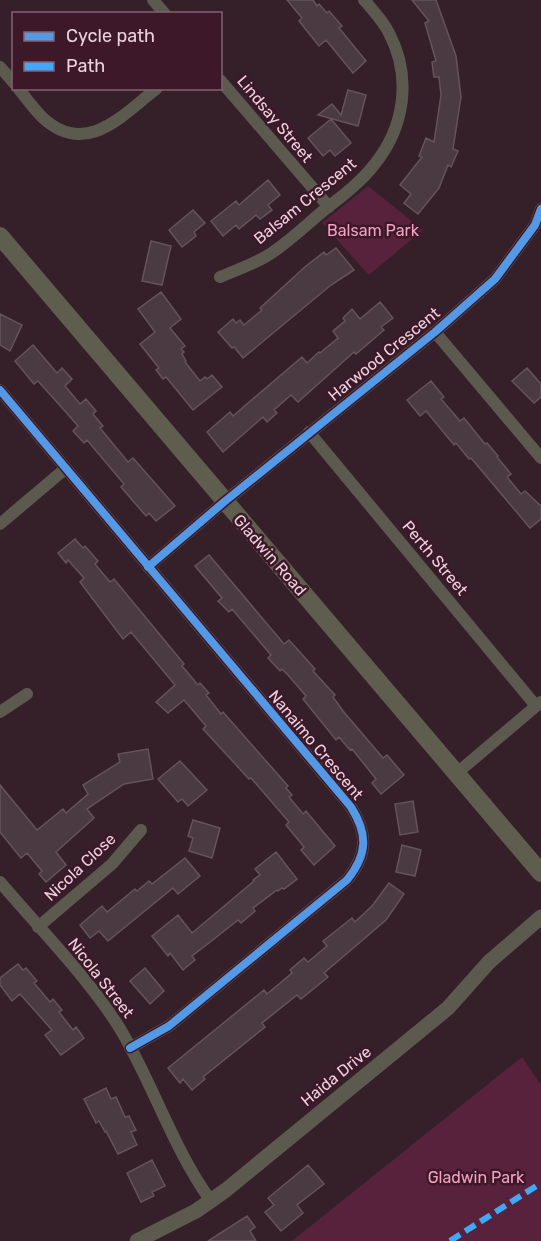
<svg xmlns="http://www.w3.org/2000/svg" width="541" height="1241" font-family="Rubik,sans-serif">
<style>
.green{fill:#58213c}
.building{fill:#4b3a42;stroke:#65535b;stroke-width:1.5}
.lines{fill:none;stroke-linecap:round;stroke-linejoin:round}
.minor{stroke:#5c594f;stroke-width:12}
.tertiary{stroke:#5c594f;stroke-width:15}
.secondary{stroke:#5f5d4e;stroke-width:18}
.quiet{stroke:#3fa9f5;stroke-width:6;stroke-dasharray:12 6;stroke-linecap:butt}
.cycleway-casing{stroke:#3d1829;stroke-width:11}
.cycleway{stroke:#5399e6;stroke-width:8}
.labels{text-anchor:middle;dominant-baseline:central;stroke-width:5;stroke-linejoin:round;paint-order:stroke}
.street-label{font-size:16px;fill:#ebd2db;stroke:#3d1829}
.park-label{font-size:16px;fill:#f3a2c4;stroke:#3d1829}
</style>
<rect width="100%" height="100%" fill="#35202a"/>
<path class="green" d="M368,186L423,230L369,275L322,223Z
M522,1057L541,1085V1241H292Z"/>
<path class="building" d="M287,0H313L317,6L319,4L327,13L329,11L342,26L339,28L366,61L353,73L326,40L319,46L299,21L302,18Z
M412,0H436L456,56L461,97L453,149L458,151L451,167L448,165L439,188L418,214L404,203L411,194L400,185L422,157L419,156L426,138L434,142L441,95L439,77H434L432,62L436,61L425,23L429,21Z
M348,90L366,95L358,126L318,115L332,104L341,115Z
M331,119L351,143L335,156L330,150L323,156L308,138Z
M268,180L280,195L268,205L272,210L260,219L256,215L239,229L236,225L223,236L211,221L236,201L239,205Z
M193,210L205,223L194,232L196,236L182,247L169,230Z
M151,241L171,246L162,285L142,281Z
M336,248L354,270L331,285L243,358L234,347L232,348L218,332L233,319L236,323L240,320L244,325L262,310L260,308L306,266L324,252L326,255Z
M161,292L181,319L170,328L185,346L181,349L184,352L182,354L186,361L185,362L200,381L205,377L207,379L212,375L222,387L193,410L166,377L163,379L156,370L159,368L140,344L155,332L138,309Z
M380,302L393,318L381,327L384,330L356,354L354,352L298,402L291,395L274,410L277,413L267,422L263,417L223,452L207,432L230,412L233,416L302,357L307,363L319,352L320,353L338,338L333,331L345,321L343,318L352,309L360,319Z
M0,314L22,325L10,351L0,345Z
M33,345L57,373L62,368L72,379L65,386L80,404L86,399L96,411L93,414L103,426L100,428L128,462L133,458L175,506L156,521L149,513L146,516L121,487L124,484L87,440L84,443L73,431L78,426L64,410L38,381L34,384L15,361Z
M527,368L541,384V397L534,403L512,381Z
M431,381L444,397L441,399L460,421L464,418L485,444L487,443L498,456L497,457L511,474L507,477L521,494L525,491L541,506V519L530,528L471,458L469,459L456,443L454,445L426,411L420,416L407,400Z
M75,539L83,548L85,546L98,561L95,564L110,582L114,579L123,590L184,664L182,666L198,685L200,683L209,693L206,695L221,714L223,712L288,786L286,788L292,795L289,797L303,814L306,811L335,846L314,865L301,850L304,847L286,825L289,822L251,778L249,779L203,729L206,726L184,700L168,713L156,702L175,685L131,632L123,639L80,582L84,578L68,560L66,563L58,553Z
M209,555L284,644L289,640L315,669L313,671L335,695L333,697L343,711L383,758L387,755L404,775L381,794L372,783L376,779L352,749L350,750L339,737L336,740L303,699L306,696L288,675L282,669L280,671L268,658L271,655L232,609L229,612L218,601L222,598L195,566Z
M148,749L153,779L124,784L87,809L94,818L56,852L66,865L46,882L39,874L42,871L27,853L21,858L0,832V785L37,830L63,809L66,813L88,794L83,785L120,762L118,754Z
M180,761L207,790L188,806L182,799L178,802L158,779Z
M413,801L418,832L400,835L395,804Z
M193,820L220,828L212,858L189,851L193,838L188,836Z
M402,845L421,850L415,876L396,872Z
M276,852L297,879L284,889L282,888L278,891L277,890L253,908L255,911L241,923L238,920L209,943L192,956L195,960L183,970L170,953L168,956L152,936L178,915L192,933L254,881L253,880L260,875L255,869Z
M185,858L200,876L178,894L173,888L108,941L99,931L90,938L80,925L102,906L107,912L135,889L137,891L149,881L152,884Z
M389,883L404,894L386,920L324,973L328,977L301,999L297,995L262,1023L265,1027L203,1077L205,1079L192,1090L183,1079L180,1083L168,1068L264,990L267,994L292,973L290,970L304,958L308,962L327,946L323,941L352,918L355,922L372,906Z
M18,964L23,970L26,968L37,981L34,983L50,1002L53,999L62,1010L59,1012L73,1030L76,1027L84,1038L61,1055L45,1035L52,1030L20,994L12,1001L0,985V978Z
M145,968L164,991L150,1004L130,981Z
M106,1088L111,1099L116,1097L125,1117L129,1116L136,1130L131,1132L137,1145L118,1154L106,1131L105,1132L99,1121L96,1123L84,1099Z
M152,1160L165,1186L152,1192L154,1196L141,1202L127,1173Z
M308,1165L324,1184L297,1205L303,1213L281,1231L265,1212L274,1205L268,1198Z
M247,1216L255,1227L250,1231L256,1241H208Z"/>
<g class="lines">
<path class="minor" d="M153,0L165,14
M0,67L14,83
M220,80L329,207
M18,88C26,98 33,108 42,117C85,158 122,116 157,88
M220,277C236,270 255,264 270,254C289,242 306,225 323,211C341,197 360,183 374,165C405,127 412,77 389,33C383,21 373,10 364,0
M435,332L541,458
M0,390L351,807C368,834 368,854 347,880L169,1026L130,1048
M309,432L536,706
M0,524L65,469
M148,567L224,502L435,332L495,279L535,225L541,209
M0,712L27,694
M457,773L541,702
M0,882C40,929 86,975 119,1027C153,1083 172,1147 211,1201
M38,927L112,864L141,830"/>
<path class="tertiary" d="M137,1241L196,1211L226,1190L448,1008L489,962L541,917"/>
<path class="secondary" d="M0,236L541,873"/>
<path class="quiet" d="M450,1241L541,1183"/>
<defs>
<path id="cycleway" d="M0,390L351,807C368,834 368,854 347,880L169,1026L130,1048
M148,567L224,502L435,332L495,279L535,225L541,209"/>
</defs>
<use href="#cycleway" class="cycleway-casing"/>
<use href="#cycleway" class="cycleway"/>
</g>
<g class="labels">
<g class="street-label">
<text transform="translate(275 119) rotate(50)">Lindsay Street</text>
<text transform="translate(305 201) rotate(-39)">Balsam Crescent</text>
<text transform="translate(384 354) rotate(-39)">Harwood Crescent</text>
<text transform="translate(270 555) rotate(49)">Gladwin Road</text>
<text transform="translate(435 558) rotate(50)">Perth Street</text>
<text transform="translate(316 745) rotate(50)">Nanaimo Crescent</text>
<text transform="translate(80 867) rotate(-43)">Nicola Close</text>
<text transform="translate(101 978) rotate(52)">Nicola Street</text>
<text transform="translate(336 1076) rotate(-39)">Haida Drive</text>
</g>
<g class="park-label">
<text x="373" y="230">Balsam Park</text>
<text x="476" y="1177">Gladwin Park</text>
</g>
</g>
<rect x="12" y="12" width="210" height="78" fill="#3d1829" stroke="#836270" stroke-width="1.5"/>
<rect x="24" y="32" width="30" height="9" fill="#5399e6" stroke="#836270" stroke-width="1.5"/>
<text x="66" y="42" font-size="18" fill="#ebd2db">Cycle path</text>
<rect x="24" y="62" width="30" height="9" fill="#3fa9f5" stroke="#836270" stroke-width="1.5"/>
<text x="66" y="72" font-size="18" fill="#ebd2db">Path</text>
</svg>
